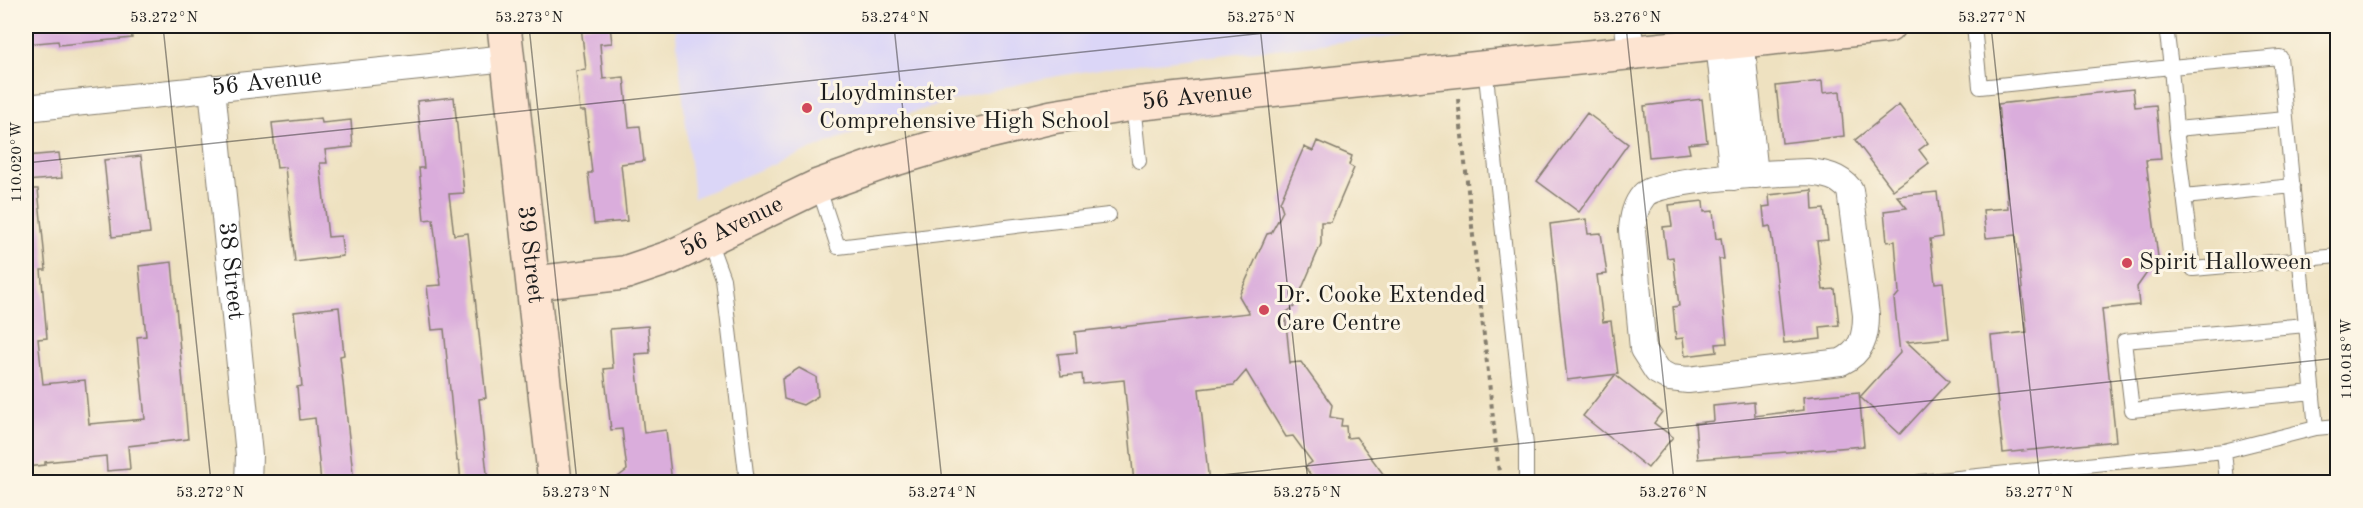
<svg xmlns="http://www.w3.org/2000/svg" width="2363" height="508" font-family="'Old Standard TT',serif">
<style>
.built{fill:#dbd6f7}
.building{fill:#daaddc}
.lines{fill:none;stroke-linecap:round;stroke-linejoin:round}
.lane-casing{stroke:#857e6e;stroke-width:16}
.street-casing{stroke:#857e6e;stroke-width:28}
.secondary-casing{stroke:#857e6e;stroke-width:36}
.path{stroke:#857e6e;stroke-width:4;stroke-dasharray:4.5 4.5;stroke-linecap:butt}
.lane{stroke:#fff;stroke-width:14}
.street{stroke:#fff;stroke-width:26}
.secondary{stroke:#fde4d1;stroke-width:33}
.ticks{fill:none;stroke:#1c1c1c;stroke-width:1.5;stroke-opacity:0.45}
.poi-dot{fill:#d1495b;stroke:#fcf5e5;stroke-width:2}
.labels{text-anchor:middle;dominant-baseline:central;stroke-width:6;stroke-linejoin:round;paint-order:stroke}
.street-label{font-size:24px;fill:#1c1c1c;stroke:#fcf5e5}
.poi-label{font-size:24px;fill:#1c1c1c;stroke:#fcf5e5;text-anchor:start}
.neatline{fill:none;stroke:#1c1c1c;stroke-width:2}
.ticks-label{font-size:15px;text-anchor:middle;fill:#1c1c1c}
</style>
<rect width="100%" height="100%" fill="#fcf5e5"/>
<filter id="ink" filterUnits="userSpaceOnUse"><feTurbulence type="fractalNoise" baseFrequency=".0167" numOctaves="2"/><feDisplacementMap in="SourceGraphic" scale="12" xChannelSelector="R" yChannelSelector="G"/><feConvolveMatrix kernelMatrix="1 2 1 2 8 2 1 2 1" color-interpolation-filters="sRGB"/></filter>
<filter id="wash" filterUnits="userSpaceOnUse"><feTurbulence type="fractalNoise" baseFrequency=".008" numOctaves="4" result="noise"/><feDisplacementMap in="SourceGraphic" scale="24" xChannelSelector="R" yChannelSelector="G"/><feGaussianBlur stdDeviation="1.35" result="paint"/><feColorMatrix in="noise" values="0 0 0 0 0 0 0 0 0 0 0 0 0 0 0 0 0 1.4 0 .05"/><feComposite in="paint" operator="in"/></filter>
<g filter="url(#wash)">
<rect width="100%" height="100%" fill="#eee1c0"/>
<path class="built" d="M675,26H1485L1111,67L1046,78L972,95L887,120L783,160L694,198Z"/>
<g id="blocks">
<path class="building" d="M26,26H131L132,38L59,45L58,41L26,44Z
M581,26H610L612,43L600,44L603,79L624,77L629,127L640,126L644,161L621,164L627,221L594,224L588,173H592L585,111H580L576,71L586,70Z
M1822,81L1823,93L1840,91L1844,136L1782,143L1776,86Z
M2133,89L2135,107L2156,105L2161,159L2146,160L2158,257L2137,287L2139,305L2102,309L2116,441L2003,453L1991,336L2027,332L2016,235L1986,238L1983,210L2008,208L1998,104Z
M454,97L464,193L449,194L454,235L468,233L486,398L479,399L488,483H461L459,461H457L444,329L432,330L427,286L441,285L433,219L424,220L419,168H424L417,101Z
M1702,99L1707,142L1688,144L1690,153L1649,157L1644,106Z
M1899,105L1928,143L1919,150L1929,163L1893,190L1855,140Z
M1587,113L1628,144L1579,212L1537,181Z
M321,118L322,123L351,120L353,147L325,150L327,163H320L328,237L341,236L343,256L295,262L285,167L277,168L272,123Z
M1317,141L1352,156L1349,165L1354,168L1331,222H1321V244L1294,307L1285,313L1290,363L1301,362L1332,405L1330,417L1342,419L1341,426H1346L1347,438L1356,437L1384,475L1374,483H1316L1305,467L1312,462L1293,436L1286,437L1246,371L1234,385L1199,389L1209,483H1134L1124,380L1083,384L1082,374L1061,376L1058,354L1077,352L1075,332L1249,313L1239,296L1267,234L1271,233L1283,211L1280,202L1304,147L1313,151Z
M59,153L62,178L26,181V156Z
M141,156L150,233L112,237L104,160Z
M26,189H38L46,270H41L47,338L38,339L43,384L85,380L89,424L145,419L137,337L146,336L139,266L172,262L188,439L128,446L130,469L107,471L106,456L45,462V465L26,467Z
M1812,190L1813,210L1824,209L1828,240L1817,241L1823,290L1835,289L1839,325L1820,327L1821,339L1784,343L1773,245L1770,226L1765,227L1763,207L1770,206L1769,195Z
M1937,192L1942,237L1930,239L1935,283L1943,282L1949,338L1907,342L1949,381L1900,434L1860,397L1900,353L1894,299L1899,293L1895,241L1887,242L1884,211L1907,208L1897,196Z
M1703,201L1704,212L1713,211L1716,239L1721,238L1724,259H1719L1727,343L1716,344L1717,352L1685,356L1683,338L1676,339L1673,307L1679,306L1673,257L1667,258L1663,227L1672,226L1669,205Z
M1586,219L1588,234L1601,233L1607,274L1597,275L1603,322L1611,321L1618,374L1567,380L1550,224Z
M339,307L344,355L340,356L354,483H321L315,418L300,420L297,387L302,386L294,312Z
M648,326L650,353L635,354L644,433L666,430L672,483H610L627,470L622,429L611,430L604,369L613,368L610,329Z
M799,368L816,377L818,396L803,405L784,399L782,379Z
M1615,375L1662,412L1654,423L1673,437L1648,468L1583,416Z
M1859,392L1864,446L1698,459L1695,423L1714,421L1713,406L1754,402L1755,416L1804,410L1803,397Z"/>
</g>
</g>
<g filter="url(#ink)">
<use href="#blocks" fill-opacity="0" stroke="#857e6e" stroke-width="1.5"/>
<g class="lines">
<defs>
<path id="lane" d="M1974,26L1980,87L2171,67L2176,129L2193,269L2338,256
M2166,26L2171,67L2280,57L2316,428
M1485,67L1526,445V482
M1133,104L1139,161
M2176,129L2286,119
M818,186L838,247L1109,215
M2184,197L2293,186
M708,238L723,279L747,482
M2306,325L2124,341L2132,410L2313,392
M2224,451L2227,482
M1919,482L2224,451L2316,428L2338,426"/>
<g id="street">
<path d="M1628,26L1631,52"/>
<path d="M1741,41L1755,175"/>
<path d="M1719,43L1733,177"/>
<path id="s1" d="M212,88L249,455L248,482"/>
<path id="s2" d="M26,108L507,58"/>
<path d="M1808,172C1825,174 1839,176 1850,190L1866,315C1866,337 1862,352 1841,362L1688,380L1670,378L1657,371L1643,349L1632,230C1633,217 1635,205 1644,195C1660,178 1779,173 1808,172Z"/>
</g>
<g id="secondary">
<path id="s3" d="M504,26L555,482"/>
<path id="s4" d="M534,283L624,273L671,257L818,186L885,162L972,136L1052,117L1133,104L1888,26"/>
</g>
</defs>
<use href="#lane" class="lane-casing"/>
<use href="#street" class="street-casing"/>
<use href="#secondary" class="secondary-casing"/>
<path class="path" d="M1458,99L1500,482"/>
<use href="#lane" class="lane"/>
<use href="#street" class="street"/>
<use href="#secondary" class="secondary"/>
</g>
</g>
<path class="ticks" d="M163,26L211,482M529,26L577,482M894,26L942,482M1260,26L1308,482M1626,26L1674,482M1991,26L2040,482M26,163L1331,26M1154,482L2338,358"/>
<g class="poi-dot">
<circle cx="807" cy="108" r="6"/>
<circle cx="2127" cy="263" r="6"/>
<circle cx="1264" cy="310" r="6"/>
</g>
<g class="labels">
<g class="street-label">
<text stroke="none"><textPath href="#s2" startOffset="242">56 Avenue</textPath></text>
<text stroke="none"><textPath href="#s4" startOffset="694">56 Avenue</textPath></text>
<text stroke="none"><textPath href="#s4" startOffset="208">56 Avenue</textPath></text>
<text stroke="none"><textPath href="#s3" startOffset="230">39 Street</textPath></text>
<text stroke="none"><textPath href="#s1" startOffset="184">38 Street</textPath></text>
</g>
<g class="poi-label">
<text x="819" y="94">Lloydminster<tspan x="819" dy="28">Comprehensive High School</tspan></text>
<text x="2139" y="263">Spirit Halloween</text>
<text x="1276" y="296">Dr. Cooke Extended<tspan x="1276" dy="28">Care Centre</tspan></text>
</g>
</g>
<rect width="2363" height="508" fill="none" stroke="#fcf5e5" stroke-width="66"/>
<rect x="33" y="33" width="2297" height="442" class="neatline"/>
<g class="ticks-label">
<text x="164" y="22">53.272°N</text>
<text x="529" y="22">53.273°N</text>
<text x="895" y="22">53.274°N</text>
<text x="1261" y="22">53.275°N</text>
<text x="1627" y="22">53.276°N</text>
<text x="1992" y="22">53.277°N</text>
<text transform="translate(16 162) rotate(-90)" y="5">110.020°W</text>
<text transform="translate(2346 359) rotate(-90)" y="5">110.018°W</text>
<text x="210" y="497">53.272°N</text>
<text x="576" y="497">53.273°N</text>
<text x="942" y="497">53.274°N</text>
<text x="1307" y="497">53.275°N</text>
<text x="1673" y="497">53.276°N</text>
<text x="2039" y="497">53.277°N</text>
</g>
</svg>
